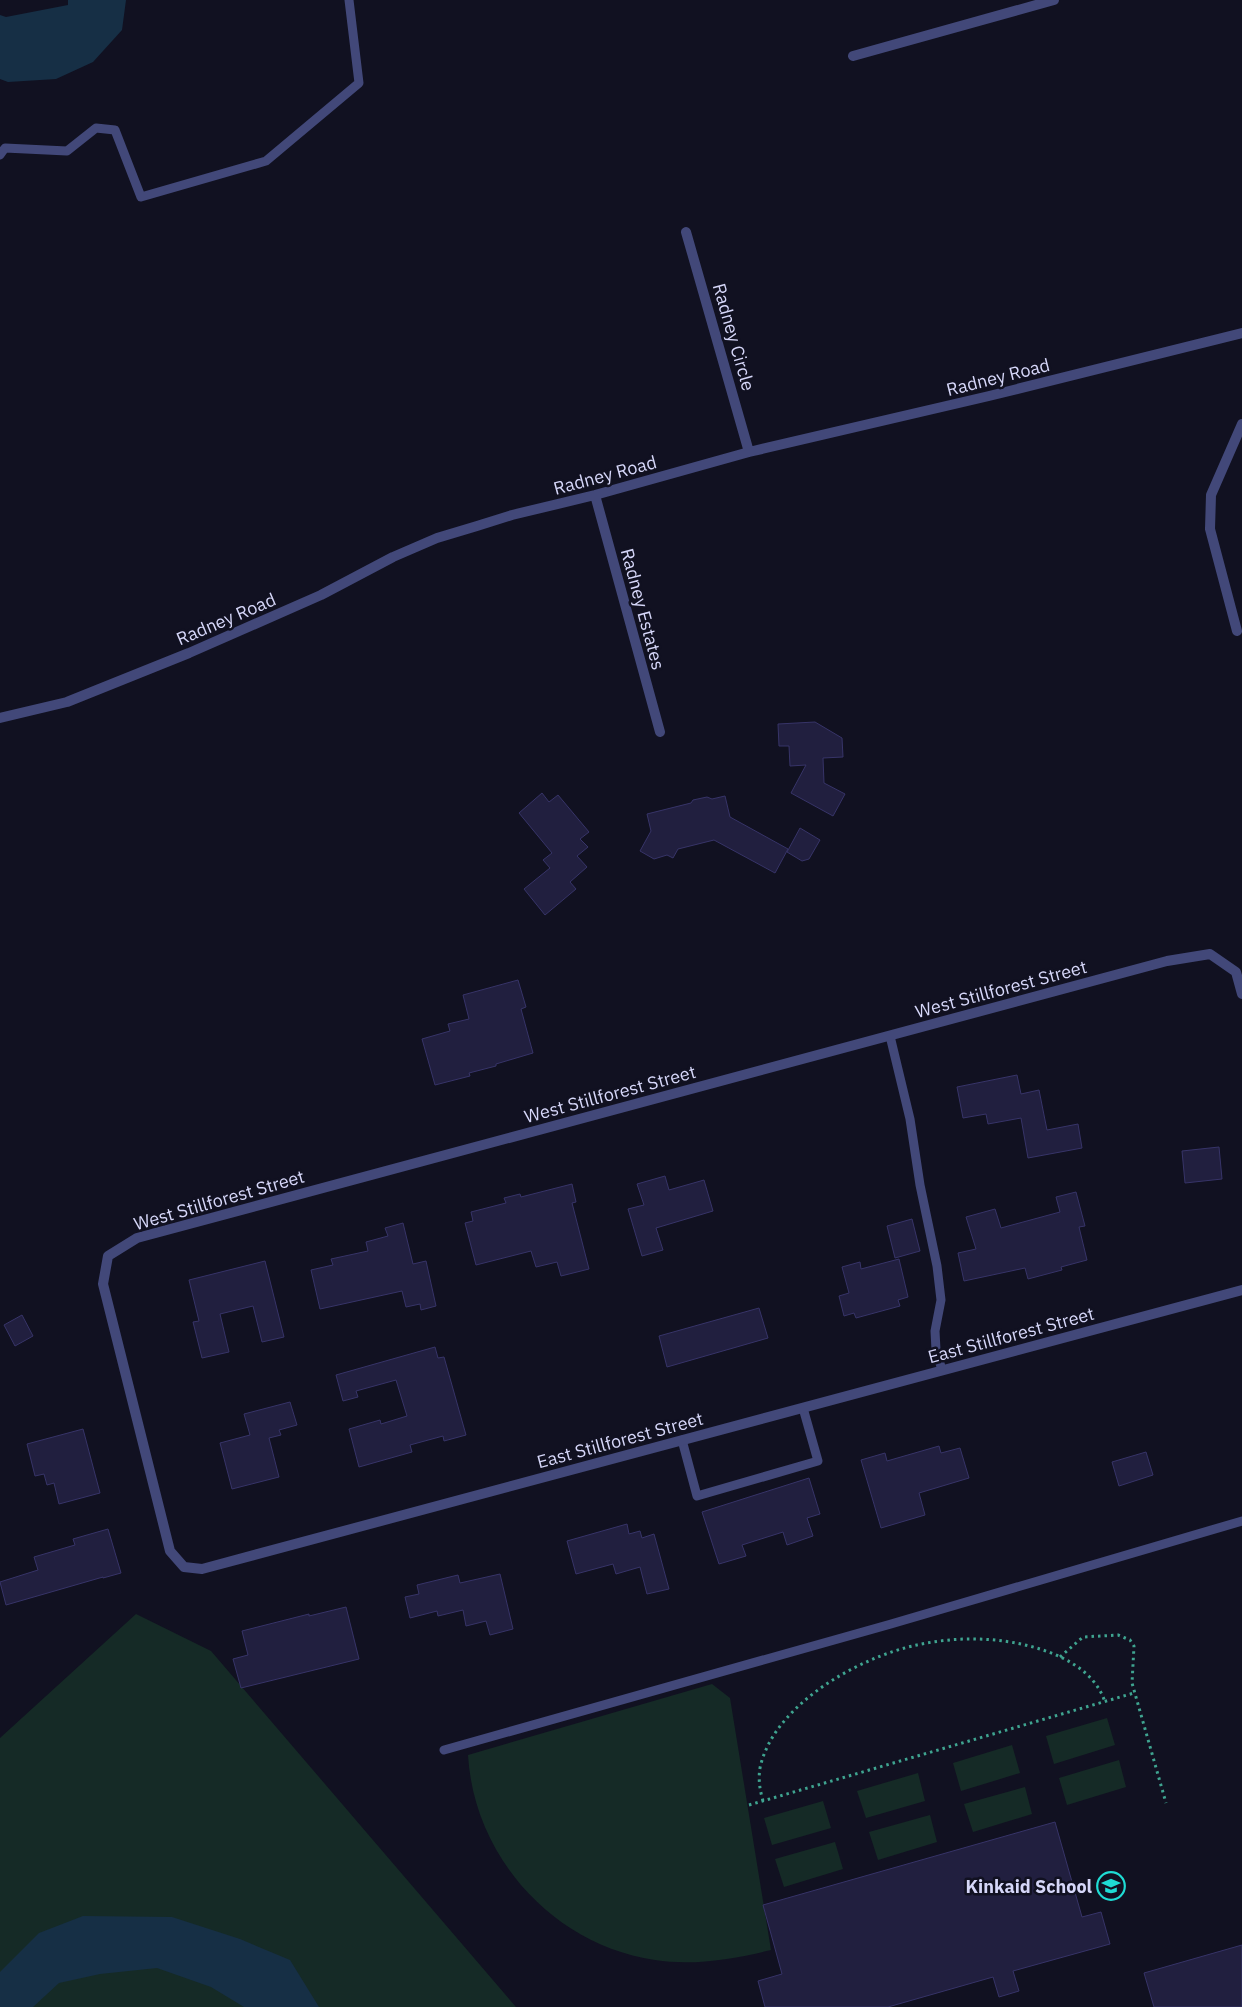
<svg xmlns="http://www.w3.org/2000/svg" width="1242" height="2007" font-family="'IBM Plex Sans',sans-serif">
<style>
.green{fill:#152a26}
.water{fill:#162f45}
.building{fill:#211f3f;stroke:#373468}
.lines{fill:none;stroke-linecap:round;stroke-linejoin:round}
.path{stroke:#3fa490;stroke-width:3;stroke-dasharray:2.5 4;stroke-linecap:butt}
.service{stroke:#424879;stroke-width:9}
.minor{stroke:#424879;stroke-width:10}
.labels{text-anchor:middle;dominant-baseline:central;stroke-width:5;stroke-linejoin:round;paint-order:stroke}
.street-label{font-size:18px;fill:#d6d7f9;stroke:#111121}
.poi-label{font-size:18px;font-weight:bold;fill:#d6d7f9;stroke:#111121;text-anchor:end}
</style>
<rect width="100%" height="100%" fill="#111121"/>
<path class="green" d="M136,1614L211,1651L516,2007H0V1738Z
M712,1684L730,1698L771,1950C733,1959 694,1966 655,1960C553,1945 474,1857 468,1755Z
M1107,1718L1115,1745L1054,1764L1046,1736Z
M1012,1745L1020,1773L961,1791L953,1763Z
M1119,1760L1126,1787L1067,1805L1059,1778Z
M918,1773L925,1801L866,1818L857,1791Z
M1025,1787L1032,1814L973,1832L964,1804Z
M823,1801L831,1828L772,1845L764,1818Z
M930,1815L937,1842L878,1860L869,1832Z
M835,1842L843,1869L784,1887L775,1859Z"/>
<path class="water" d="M68,0H126L122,30L93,62L56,79L8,82L0,79V15L6,17L68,5Z
M83,1916L172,1917L240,1939L290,1960L319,2007H244L211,1987L157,1968L100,1974L59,1983L33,2007H0V1972L39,1933Z"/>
<path class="building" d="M815,722L842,738L843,757L823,758L824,783L845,794L833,816L791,793L806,765L790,766L789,746H779L778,724Z
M542,793L549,802L558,795L589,832L580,839L588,847L577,856L587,867L570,882L576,889L545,915L524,889L550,868L543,860L552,853L519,813Z
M725,796L730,817L788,849L775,873L714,840L678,849L673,858L667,855L654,859L640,851L651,831L647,814L691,803L693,800L707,797L712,799Z
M800,828L820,840L809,859L802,861L787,852Z
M518,980L526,1007L521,1009L533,1053L496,1064V1066L469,1073L470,1076L435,1085L422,1039L450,1031L448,1024L469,1019L463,995Z
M1017,1075L1021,1094L1039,1090L1047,1130L1078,1124L1082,1148L1028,1158L1021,1118L988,1124L986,1114L963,1118L957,1087Z
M1219,1147L1222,1179L1185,1183L1182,1151Z
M665,1176L669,1190L704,1180L713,1211L656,1228L663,1250L642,1256L628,1209L644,1205L637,1184Z
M572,1184L576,1202L572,1203L589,1269L561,1276L557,1262L536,1267L531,1251L476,1265L465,1223L473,1221L471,1212L506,1203L504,1198L520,1194L521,1197Z
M1076,1192L1085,1226L1079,1227L1087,1260L1061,1267L1062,1270L1028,1279L1025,1268L964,1281L958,1253L976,1249L966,1217L995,1209L1001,1228L1060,1212L1056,1197Z
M912,1219L920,1251L895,1258L887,1226Z
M403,1223L413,1264L426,1261L436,1306L421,1310L420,1304L406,1307L402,1291L320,1309L311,1270L333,1265L331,1259L368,1251L366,1242L388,1236L385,1228Z
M899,1259L908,1297L898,1300L900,1306L856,1318L854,1313L844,1316L839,1296L849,1293L842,1267L860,1262L861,1269Z
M265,1261L284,1337L262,1342L253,1306L220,1314L229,1352L202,1358L193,1322L199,1321L189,1280Z
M759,1308L768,1338L667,1367L659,1336Z
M22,1315L33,1336L15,1346L4,1325Z
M435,1347L438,1358L444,1357L466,1435L444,1441L443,1436L410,1445L412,1452L359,1467L349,1429L380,1420L381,1424L407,1416L396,1380L356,1391L358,1397L343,1401L336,1375Z
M290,1402L297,1425L279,1430L281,1435L269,1438L279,1477L232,1489L220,1443L250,1435L244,1414Z
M83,1429L100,1493L59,1504L54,1483L47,1485L44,1474L35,1476L27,1444Z
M939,1446L941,1453L960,1448L969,1478L919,1493L925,1515L881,1528L861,1460L885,1453L887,1461Z
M1146,1452L1153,1475L1119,1486L1112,1462Z
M809,1478L820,1514L807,1518L813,1536L787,1545L783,1532L742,1545L746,1556L719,1564L702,1512Z
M627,1524L629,1534L640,1531L642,1538L654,1534L669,1589L647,1594L640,1567L616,1574L613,1564L576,1574L567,1541Z
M108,1529L121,1573L103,1578V1577L6,1605L0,1582L38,1570L34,1557L75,1545L73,1539Z
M500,1574L513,1629L490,1635L486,1621L466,1626L463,1610L438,1616L437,1611L410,1618L405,1597L419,1594L417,1585L458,1575L460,1583Z
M346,1607L359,1659L241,1688L233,1659L248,1655L242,1631L309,1614V1616Z
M1055,1822L1082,1917L1101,1912L1110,1944L1013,1971L1019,1991L999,1997L993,1977L888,2007H765L758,1981L782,1974L763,1905Z
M1242,1945V2007H1154L1144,1973Z"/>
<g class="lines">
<path class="path" d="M1060,1657L1083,1637L1118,1635L1130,1640L1134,1646L1132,1683L1166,1803
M763,1801C760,1790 758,1780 760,1768C773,1705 859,1657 917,1645C962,1635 1011,1637 1054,1654C1077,1664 1097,1678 1105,1702
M749,1805L1134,1693"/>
<path class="service" d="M0,155L5,148L67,151L96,128L115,130L141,197L266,161L359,83L349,0
M890,1036L910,1119L920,1185L937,1266L941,1300L935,1331L936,1350L942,1370
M682,1440L697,1496L818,1461L803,1408
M444,1750L891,1624L1242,1521"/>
<path class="minor" d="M853,56L1054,0
M686,232L749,452
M595,495L660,732
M1237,631L1210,529L1211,495L1242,424
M0,718L67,702L189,653L321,595L393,557L437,538L477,526L512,515L595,495L749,452L989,396L1242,333
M1242,994L1236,972L1210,954L1167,961L137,1238L108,1256L103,1284L170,1551L184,1567L202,1569L1242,1290"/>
</g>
<defs>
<symbol id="school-ring" viewBox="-11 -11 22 22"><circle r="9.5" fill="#111121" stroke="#1fdcd4" stroke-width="1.5"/><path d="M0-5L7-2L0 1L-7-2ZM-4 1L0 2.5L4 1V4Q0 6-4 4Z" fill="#1fdcd4"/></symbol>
</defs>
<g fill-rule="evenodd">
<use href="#school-ring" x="1095" y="1870" width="32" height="32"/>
</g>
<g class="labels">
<g class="street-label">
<text transform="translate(734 337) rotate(74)">Radney Circle</text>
<text transform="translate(998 377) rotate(-14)">Radney Road</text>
<text transform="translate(605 475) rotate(-15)">Radney Road</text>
<text transform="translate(643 609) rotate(75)">Radney Estates</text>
<text transform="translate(226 619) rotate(-23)">Radney Road</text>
<text transform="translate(1001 989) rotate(-15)">West Stillforest Street</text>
<text transform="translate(610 1094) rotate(-15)">West Stillforest Street</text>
<text transform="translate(219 1200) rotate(-16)">West Stillforest Street</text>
<text transform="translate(1011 1335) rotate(-15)">East Stillforest Street</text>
<text transform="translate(620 1440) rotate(-15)">East Stillforest Street</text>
</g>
<g class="poi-label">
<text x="1092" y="1886">Kinkaid School</text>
</g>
</g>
</svg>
